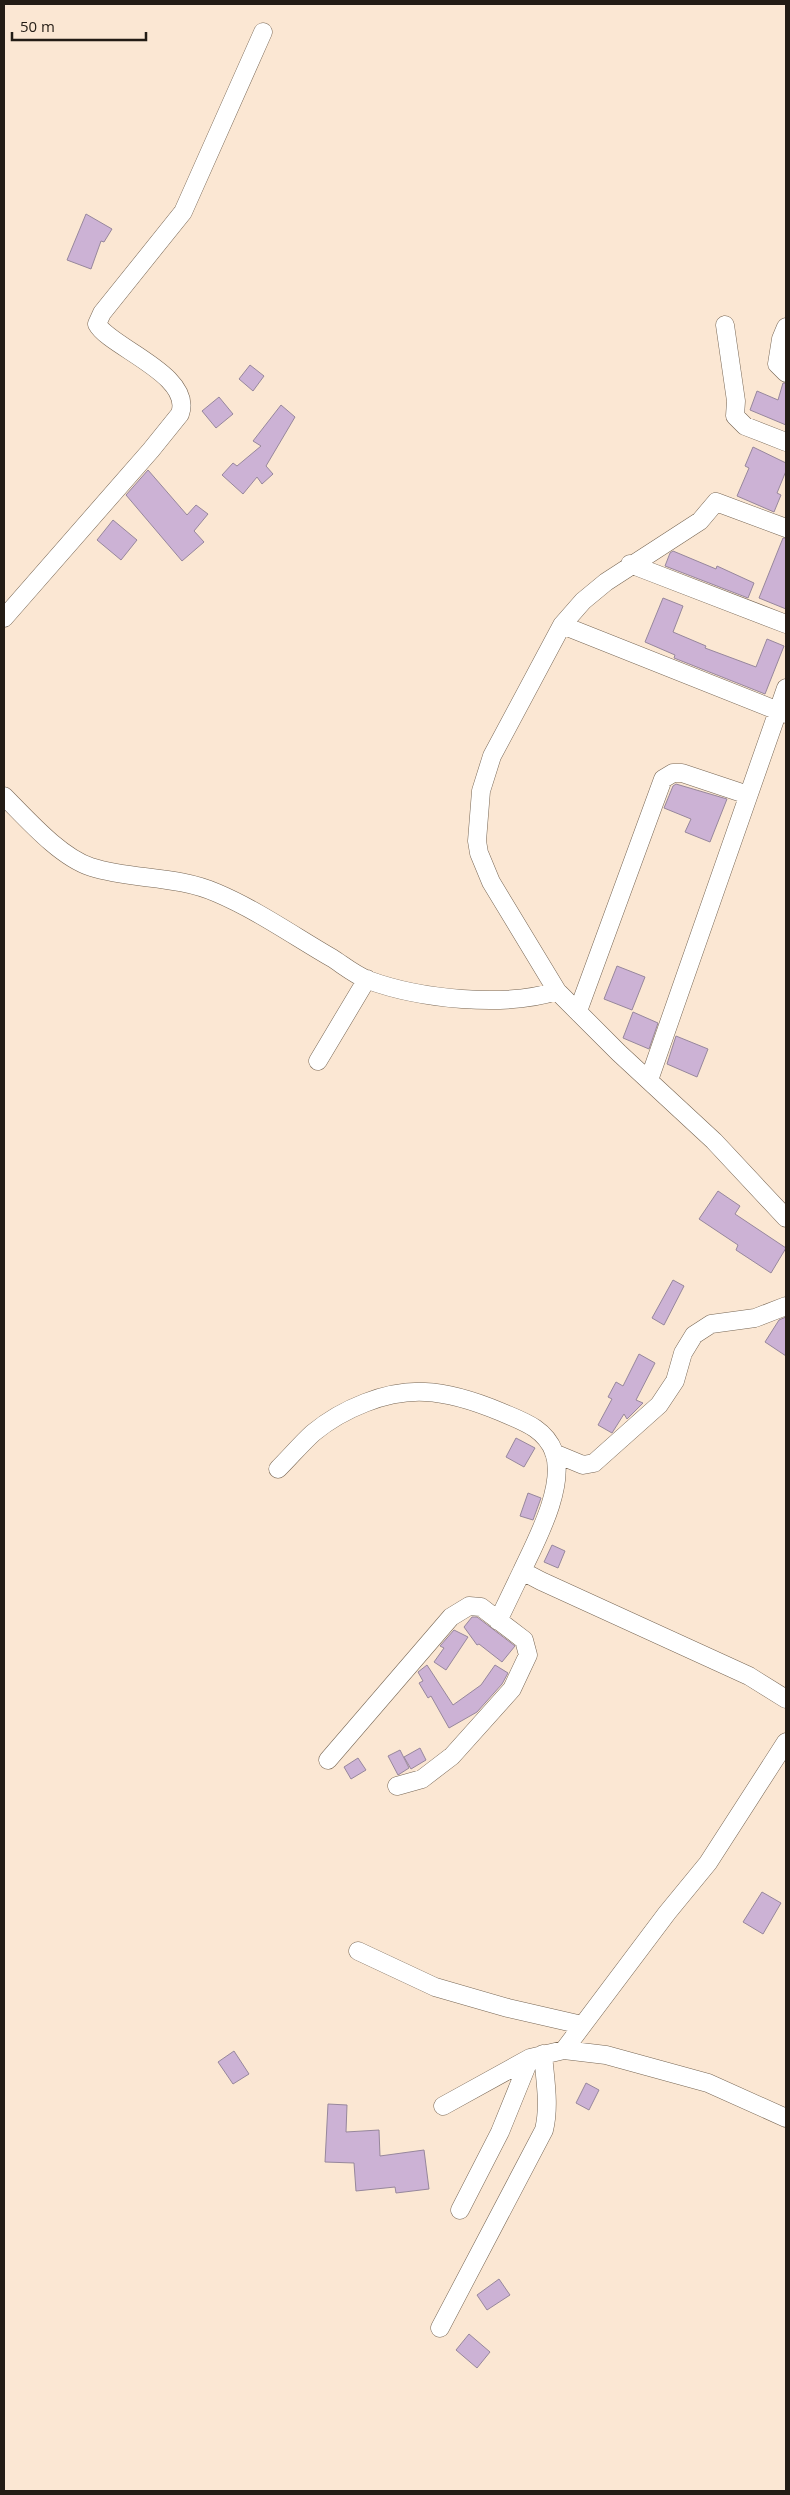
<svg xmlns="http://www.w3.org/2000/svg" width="790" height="2495" font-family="'Open Sans',sans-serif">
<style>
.building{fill:#ccb2d5;stroke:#97879c}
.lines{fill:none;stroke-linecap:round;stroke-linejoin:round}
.minor-casing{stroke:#776654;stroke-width:19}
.minor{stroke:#fff;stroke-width:18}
</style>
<rect width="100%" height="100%" fill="#fbe7d3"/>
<path class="building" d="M86,214L112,229L104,242L101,241L91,269L67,260Z
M250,365L264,376L253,391L239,379Z
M783,383H786V425L750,410L757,391L778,400Z
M219,397L233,414L216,428L202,411Z
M281,405L295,417L266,466L273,474L262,484L257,477L243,494L222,475L233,463L237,466L261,446L253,441Z
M753,447L786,463V471L777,493L781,495L774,512L737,496L749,468L745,466Z
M148,470L187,515L196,505L208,514L194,531L204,542L182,561L126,495Z
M113,520L137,540L121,560L97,540Z
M783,538H786V609L759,598Z
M673,551L716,569L717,566L754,583L748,598L665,566L670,553Z
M663,598L683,606L673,632L706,646L705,648L756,667L767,639L784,646L765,694L674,658L675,655L645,642Z
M676,784L727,799L710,842L685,832L691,819L664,808L673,786Z
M617,966L645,977L632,1010L604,999Z
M633,1012L658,1023L649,1049L623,1038Z
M676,1036L708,1049L697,1077L667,1064Z
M718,1191L740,1206L735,1214L786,1248L771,1273L736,1250L738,1245L699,1219Z
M673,1280L684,1286L664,1325L652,1318Z
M786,1317V1356L765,1342L779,1320Z
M639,1354L655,1363L636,1400L643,1403L627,1419L624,1414L612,1433L598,1425L612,1399L608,1397L616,1382L623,1386Z
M516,1438L535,1448L524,1467L506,1457Z
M528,1493L541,1498L533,1520L520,1516Z
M552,1545L565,1551L558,1568L544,1562Z
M472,1617H477L515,1646L502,1662L479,1644L477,1645L464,1627Z
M454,1630L468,1637L446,1670L434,1662L444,1648L440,1646Z
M427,1665L453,1705L481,1685L495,1665L508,1673L502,1684L477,1712L449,1728L431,1696L428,1698L419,1683L423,1681L418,1672Z
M420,1748L426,1760L411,1769L404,1757Z
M400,1750L409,1768L398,1775L388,1756Z
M358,1758L366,1770L351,1779L344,1767Z
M762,1892L781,1903L763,1934L743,1922Z
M234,2051L249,2074L233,2084L218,2062Z
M586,2083L599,2090L589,2110L576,2103Z
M328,2104L347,2105L346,2132L379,2130L380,2156L424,2150L429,2189L396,2193L395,2187L356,2191L354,2163L325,2162Z
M499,2279L510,2295L487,2310L477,2295Z
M469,2334L490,2352L477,2368L456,2350Z"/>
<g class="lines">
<defs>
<path id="minor" d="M725,325L736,401L735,416L745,426L786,442
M786,327L781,339L777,364L786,373
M786,528L716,502L700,521L606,582L583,601L562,625L492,756L481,791L477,841L479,853L491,882L557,991L619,1053L714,1141L786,1218
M630,564L786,624
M4,618L151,450L180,414C194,375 109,347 97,324L102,313L183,212L263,32
M562,625L786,714
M4,796C27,819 60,857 91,867C132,880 176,875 217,893C257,910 294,936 332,958C343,965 355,975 368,980C420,999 504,1008 557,991
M578,1011L663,779L673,773H682L748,795
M318,1061L367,979
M649,1080L786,688
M554,1453L583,1465L594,1463L659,1405L675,1381L683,1353L694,1335L711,1324L755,1318L786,1306
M278,1469C290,1457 301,1444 313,1433C342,1409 386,1390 425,1392C451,1393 477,1402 501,1412C522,1421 545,1428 554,1452C566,1486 536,1541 522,1571
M498,1621L522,1571L541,1581L749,1676L786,1699
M328,1760L451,1617L469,1606L481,1607L524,1640L528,1655L512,1689L452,1756L422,1779L397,1786
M358,1951L435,1987L508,2008L582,2025
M564,2050L667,1913L708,1863L786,1742
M443,2106L530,2058L564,2050L606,2055L708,2083L786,2118
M460,2210L500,2132L530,2058
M440,2328L544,2130C550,2105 545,2080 543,2054"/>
</defs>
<use href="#minor" class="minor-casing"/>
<use href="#minor" class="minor"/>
</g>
<rect width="790" height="2495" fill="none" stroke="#231c15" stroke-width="10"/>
<path d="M12 32v8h134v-8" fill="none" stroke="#231c15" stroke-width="2.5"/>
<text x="20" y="32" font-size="15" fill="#231c15" stroke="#fbe7d3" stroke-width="4" paint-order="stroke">50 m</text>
</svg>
